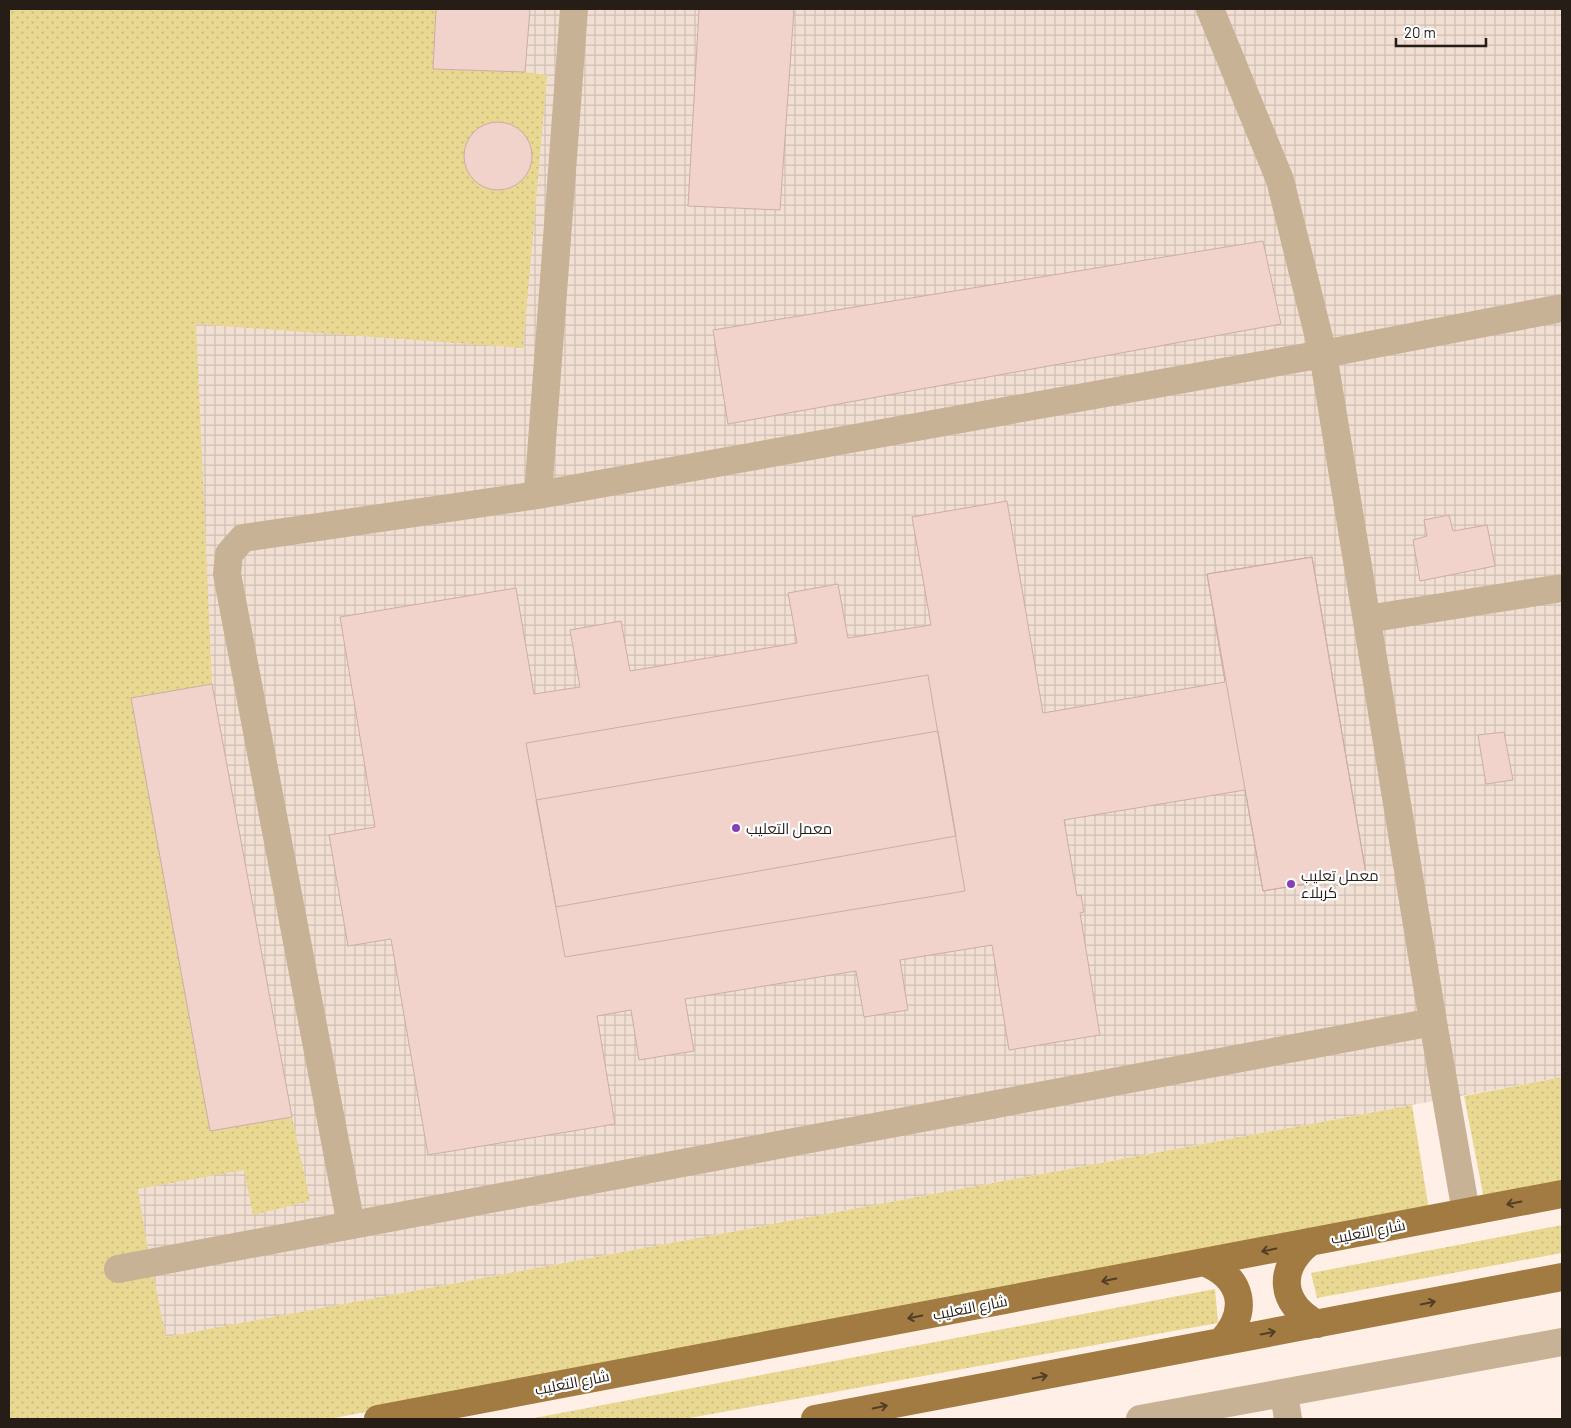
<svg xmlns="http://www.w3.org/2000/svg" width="1571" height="1428" font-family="Barlow,Cairo,sans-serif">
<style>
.industrial{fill:url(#industrial-grid)}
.grass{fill:url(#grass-dots)}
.building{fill:#f1d3cc;stroke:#caaea7}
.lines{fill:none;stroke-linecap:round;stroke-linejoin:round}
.minor{stroke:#c7b295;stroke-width:28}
.major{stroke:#a17b41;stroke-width:28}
.oneway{stroke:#513e26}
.poi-dot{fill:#8640b4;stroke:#fff;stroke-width:2}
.labels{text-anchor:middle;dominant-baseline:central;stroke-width:4.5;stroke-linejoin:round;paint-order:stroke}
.poi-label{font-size:15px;fill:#261d17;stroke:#fff;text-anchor:start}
.street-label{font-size:15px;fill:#261d17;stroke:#fff}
</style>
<defs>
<pattern id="industrial-grid" width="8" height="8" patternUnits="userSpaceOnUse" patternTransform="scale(1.25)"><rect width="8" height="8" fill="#f2dfd3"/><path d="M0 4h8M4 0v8" fill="none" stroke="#cfbfb4"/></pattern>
<pattern id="grass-dots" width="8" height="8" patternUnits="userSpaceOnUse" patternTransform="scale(1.25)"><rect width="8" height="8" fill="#e8d891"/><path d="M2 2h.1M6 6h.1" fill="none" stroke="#c7b97c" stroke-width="1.8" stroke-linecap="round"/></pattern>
</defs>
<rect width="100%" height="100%" fill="#ffefe6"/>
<path class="industrial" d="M148,9H1562V1077L103,1349Z"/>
<path class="grass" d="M9,9H436L433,69L525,72L547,75L523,348L196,324L212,684L131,698L210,1131L292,1117L310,1201L253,1215L244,1170L138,1189L147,1245L166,1337L1412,1105L1429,1210L329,1419H9Z
M1562,1077V1189L1485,1204L1464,1096Z
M1562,1225V1253L1317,1298L1311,1273Z
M1215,1289L1218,1323L684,1419H529Z"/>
<path class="building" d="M436,9H530L525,72L433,69Z
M699,9H794L780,210L688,206Z
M464 156a34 34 0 1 1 68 0a34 34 0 1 1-68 0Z
M1263,241L1281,324L728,424L713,330Z
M1007,501L1043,713L1225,682L1207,574L1312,557L1366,874L1263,891L1245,790L1064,820L1077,896L1081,895L1084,912L1080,913L1100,1035L1009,1050L992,945L900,960L908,1010L864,1017L856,971L685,999L694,1051L639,1060L631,1010L597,1016L615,1124L428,1155L391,939L348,946L329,835L375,827L340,617L516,588L534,694L580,687L570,630L621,621L630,671L797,643L788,593L838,584L848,638L931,625L912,517Z
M1449,515L1453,531L1487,525L1495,566L1420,581L1413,540L1427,536L1424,520Z
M1312,557L1366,874L1263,891L1207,574Z
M928,675L965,891L565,957L526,743Z
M212,684L292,1117L210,1131L131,698Z
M938,731L956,836L556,907L536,800Z
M1504,732L1513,780L1486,784L1478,735Z"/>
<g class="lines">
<path class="minor" d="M574,9L538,495L1323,354L1433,1022L1466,1212
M1210,9L1280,180L1323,354L1562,308
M1367,619L1562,588
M351,1225L227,574L229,554L243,538L538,495
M118,1269L1433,1022
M1284,1393L1288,1419
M1140,1419L1562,1342"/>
<path class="major" d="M1310,1242C1277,1268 1279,1303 1317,1324
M1204,1262C1243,1278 1250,1311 1221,1342
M378,1419L1562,1194
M815,1419L1562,1277"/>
</g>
<defs><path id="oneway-shaft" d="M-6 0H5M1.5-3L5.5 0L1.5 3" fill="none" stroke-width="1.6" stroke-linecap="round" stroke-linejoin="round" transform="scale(1.25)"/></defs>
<g class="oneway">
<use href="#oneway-shaft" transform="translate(1514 1203) rotate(169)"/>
<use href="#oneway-shaft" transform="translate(1269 1250) rotate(169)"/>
<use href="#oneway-shaft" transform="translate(1109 1280) rotate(169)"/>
<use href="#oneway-shaft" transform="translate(1428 1303) rotate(-11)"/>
<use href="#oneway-shaft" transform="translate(915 1317) rotate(169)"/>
<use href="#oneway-shaft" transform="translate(1268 1333) rotate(-11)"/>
<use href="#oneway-shaft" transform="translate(1040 1377) rotate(-11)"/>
<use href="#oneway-shaft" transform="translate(880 1407) rotate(-11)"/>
</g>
<g class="poi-dot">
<circle cx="736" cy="828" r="5"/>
<circle cx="1291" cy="884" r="5"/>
</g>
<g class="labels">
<g class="poi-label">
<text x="746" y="828">معمل التعليب</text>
<text x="1301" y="875">معمل تعليب<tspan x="1301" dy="17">كربلاء</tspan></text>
</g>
<g class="street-label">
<text transform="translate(1368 1231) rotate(-11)">شارع التعليب</text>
<text transform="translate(970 1307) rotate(-11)">شارع التعليب</text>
<text transform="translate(572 1382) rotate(-11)">شارع التعليب</text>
</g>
</g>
<rect width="1571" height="1428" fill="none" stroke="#261d17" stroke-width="20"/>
<path d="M1396 38v8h90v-8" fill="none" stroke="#261d17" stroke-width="2.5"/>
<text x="1404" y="38" font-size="15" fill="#261d17" stroke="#ffffff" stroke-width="4" paint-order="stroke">20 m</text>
</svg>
